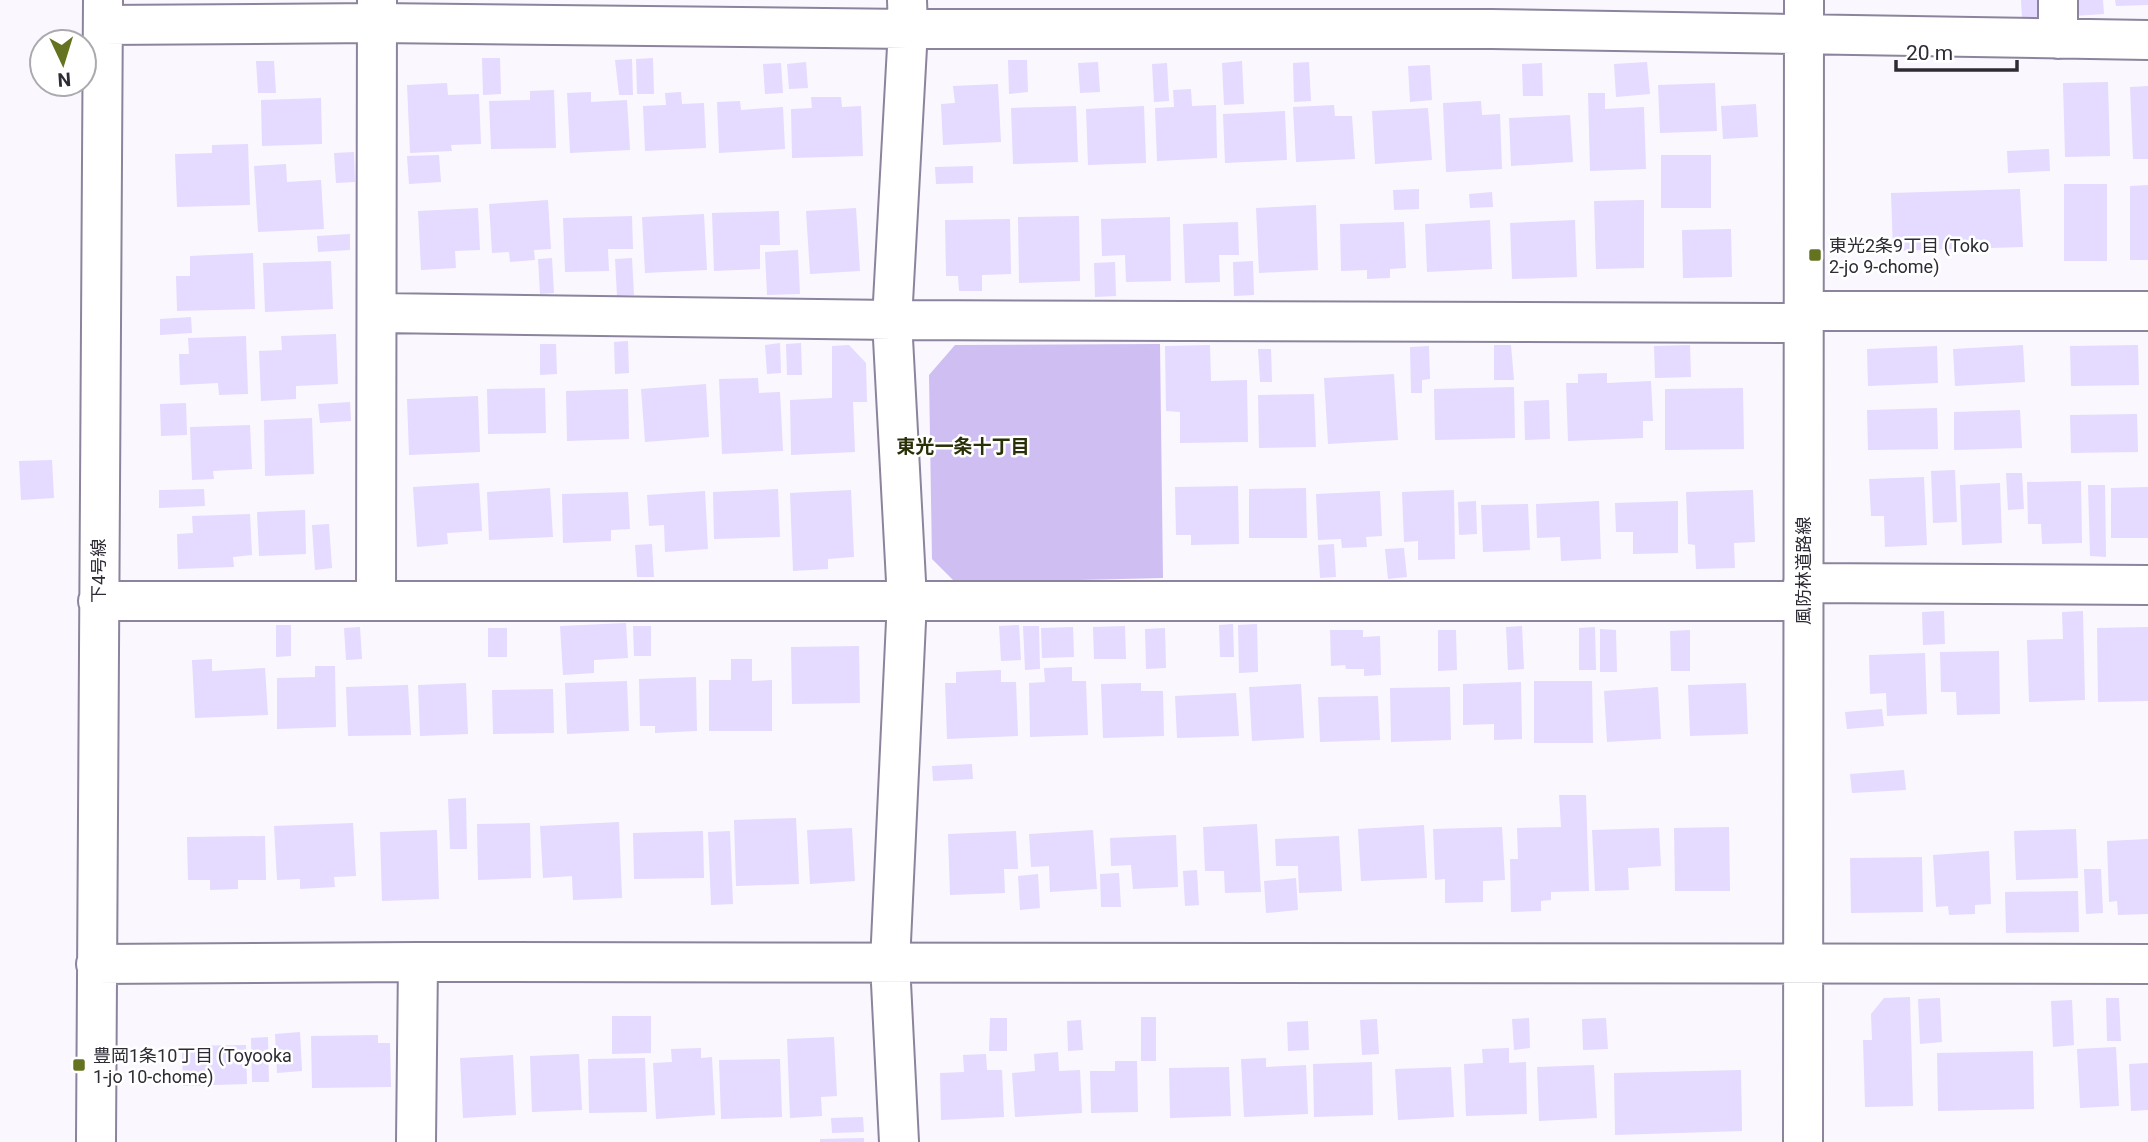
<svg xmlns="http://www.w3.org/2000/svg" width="2148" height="1142" font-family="Roboto,'Noto Sans JP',sans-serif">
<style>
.green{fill:#cebef2}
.building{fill:#e5daff}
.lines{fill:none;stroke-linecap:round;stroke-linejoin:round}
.minor-casing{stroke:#8b849c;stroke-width:42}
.minor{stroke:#fff;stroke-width:38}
.poi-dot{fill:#64731f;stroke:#fff;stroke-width:2.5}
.labels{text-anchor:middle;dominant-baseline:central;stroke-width:5;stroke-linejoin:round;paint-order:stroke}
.poi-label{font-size:18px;fill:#2e2b35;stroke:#fff;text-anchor:start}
.street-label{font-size:18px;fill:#2e2b35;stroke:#fff}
.neighbourhood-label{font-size:19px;font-weight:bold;fill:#293008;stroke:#fff}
</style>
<rect width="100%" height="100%" fill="#faf8fe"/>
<path class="green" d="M1160,344L1163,578L956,583L932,559L929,375L955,345Z"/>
<path class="building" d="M2021,0H2039V18H2022Z
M2073,0H2103L2104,14L2073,16Z
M2115,0H2148V5L2116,6Z
M482,58H500L501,94L483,95Z
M653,58L654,94H637L636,59Z
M632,59L633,95H619L615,60Z
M1008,60H1027L1028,92L1009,94Z
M256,61H274L276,93H258Z
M1242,61L1244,104L1224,105L1222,63Z
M806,62L808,88L789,89L787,64Z
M1098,62L1100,92L1080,93L1078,63Z
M1309,62L1311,101L1294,102L1293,63Z
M1647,62L1650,94L1616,97L1614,64Z
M781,63L783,93L765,94L763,64Z
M1167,63L1169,101L1154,102L1152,64Z
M1542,63L1543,96H1523L1522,64Z
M1430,65L1432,100L1410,102L1408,66Z
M2108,82L2110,156L2065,157L2063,83Z
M447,83L448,95L479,94L481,144L451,145L452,151L410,153L407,85Z
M1715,83L1717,131L1660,133L1658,85Z
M998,84L1001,142L943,145L941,104L955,103L953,86Z
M2148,86V159H2133L2130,87Z
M1191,89L1192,106L1216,105L1217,158L1157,161L1155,108L1174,107L1173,90Z
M554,90L556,148L491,149L489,101L530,100V91Z
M591,92V102L627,100L630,150L570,153L567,93Z
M681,92L682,104L704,103L706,148L645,151L643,106L666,105L665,93Z
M1588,93H1605V109L1644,107L1646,169L1590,171Z
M811,97H841L842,107L861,106L863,156L792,158L791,109L812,108Z
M321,98L322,144L262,146L261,100Z
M740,101L741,110L783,107L785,149L719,153L717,102Z
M1481,101L1482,115L1500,114L1502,169L1446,172L1443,103Z
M1756,104L1758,137L1723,139L1721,106Z
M1334,105L1335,116H1352L1355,159L1296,162L1293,107Z
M1076,106L1078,162L1013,164L1011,108Z
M1144,106L1146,163L1088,165L1086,109Z
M1428,108L1432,160L1375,164L1372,111Z
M1285,111L1287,160L1225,163L1223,114Z
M1570,115L1573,162L1511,166L1509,118Z
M248,144L250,205L177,207L175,154L212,153V145Z
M2049,149L2050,171L2008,173L2007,151Z
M354,152L355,182L336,183L334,153Z
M439,155L441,182L409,184L407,156Z
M1661,155H1711V208H1661Z
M286,164L287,182L321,180L324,229L258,232L254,166Z
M973,166V183L936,184L935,167Z
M2064,184H2107V261H2064Z
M2148,185V260H2130V186Z
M1419,189V209L1394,210L1393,190Z
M2020,189L2023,247L1893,251L1891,193Z
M1492,192L1493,207L1470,208L1469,194Z
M548,200L551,249L534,250L535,260L510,262L509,252L492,253L489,204Z
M1644,200V268L1596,269L1594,201Z
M1316,205L1318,270L1259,273L1256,208Z
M478,208L480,250L455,251L456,268L421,270L418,211Z
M856,208L860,271L810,274L806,211Z
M779,211L780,245H760V269L714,271L712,213Z
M704,214L707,270L645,273L642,217Z
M632,216L633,249H608L609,271L565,272L563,218Z
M1079,216L1080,281L1019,283L1018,217Z
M1170,217L1171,281L1126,282L1125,255L1102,256L1101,219Z
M1010,219L1011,274L982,275V291H959L958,276H946L945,220Z
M1490,220L1492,269L1427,272L1425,224Z
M1575,220L1577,277L1512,279L1510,223Z
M1238,222L1239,255H1219L1220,282L1185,283L1183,224Z
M1404,222L1406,268L1390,269V278L1367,279V270L1341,271L1340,224Z
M1731,229L1732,277L1683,278L1682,230Z
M350,234V250L318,252L317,236Z
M798,250L800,294L767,295L765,252Z
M253,253L255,309L177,311L176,276H190V256Z
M552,258L554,293L540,294L538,259Z
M632,258L634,295L617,296L615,259Z
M331,261L333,309L265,312L263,263Z
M1253,261L1254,295L1234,296L1233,262Z
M1115,262L1116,296L1095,297L1094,263Z
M191,317L192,333L160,335V319Z
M336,334L338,384L296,386V399L261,401L259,351L282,350L281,336Z
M246,336L248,394L219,395L218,383L180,385L179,354H189L188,338Z
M628,341L629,373L615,374L614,342Z
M780,343L781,373L767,374L765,345Z
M801,343L802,375H787L786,344Z
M540,344H556L557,374L540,375Z
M849,345L866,363L867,402H853L855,452L791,455L790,400L832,398V346Z
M1210,345L1211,381L1247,380L1248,442L1180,443V412L1166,411L1165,346Z
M1494,345H1511L1514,380H1494Z
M1690,345L1691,377L1655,378L1654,346Z
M2023,345L2025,382L1955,386L1953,349Z
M2138,345L2139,385L2071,386L2070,346Z
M1429,346L1430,379L1422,380V393H1411L1410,347Z
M1937,346L1938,383L1868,386L1867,349Z
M1258,349H1271L1272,382H1260Z
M1607,373V383L1651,381L1653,421H1643V438L1568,441L1566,383H1578V374Z
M1394,374L1398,440L1328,444L1324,378Z
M758,378L759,393L780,392L783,451L722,454L719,379Z
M706,384L709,437L645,442L641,389Z
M1514,387L1515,438L1435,440L1434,389Z
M545,388L546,433L488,434L487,389Z
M1743,388L1744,449L1665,450V389Z
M628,389L629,439L567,441L566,391Z
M1314,394L1316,447L1259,448L1258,395Z
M478,396L480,452L409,455L407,399Z
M1549,400L1550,439L1525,440L1524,401Z
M350,402L351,421L320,423L318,404Z
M186,403L187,435L161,436L160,404Z
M1937,408L1938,449L1868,450L1867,410Z
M2020,410L2022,448L1954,450V412Z
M2137,414L2138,452L2071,453L2070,415Z
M312,418L314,474L265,476L264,420Z
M250,425L252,469L213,471L214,479L192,480L190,427Z
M52,460L54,498L21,500L19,461Z
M1955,470L1957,522L1933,523L1931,471Z
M2006,473H2022L2024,509L2008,510Z
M1924,477L1927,545L1885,547L1884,516H1871L1869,479Z
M2081,481L2082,543L2042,544L2041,524H2028L2027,482Z
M479,483L482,531L447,533L448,544L417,547L413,487Z
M2000,483L2002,543L1962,545L1960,485Z
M2088,485H2105L2106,557L2090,556Z
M1238,486L1239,544L1191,545V535H1176L1175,487Z
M2148,487V538H2111V488Z
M550,488L553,537L489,540L487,492Z
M1306,488L1307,538H1249V489Z
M204,489L205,506L159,508V490Z
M778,489L780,537L714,539L713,492Z
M851,490L854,557L828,559V569L793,571L790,493Z
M1454,490L1455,559L1418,560V541L1404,542L1402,492Z
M1753,490L1755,542L1734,543L1735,568L1696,569L1695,545L1688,544L1686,492Z
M705,491L708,549L665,552L664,525L649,526L647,495Z
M1380,491L1382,536L1366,537L1367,547L1342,548L1341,539L1318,540L1316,494Z
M628,492L630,529L611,530V541L563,543L562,494Z
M1476,501L1477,534L1459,535L1458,502Z
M1599,501L1601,559L1561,561L1560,537L1537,538L1536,504Z
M1678,501V553L1633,554V532H1616L1615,503Z
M1528,504L1530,550L1483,552L1481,505Z
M305,510L306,554L259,556L257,512Z
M250,514L252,555L233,557L234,567L178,569L177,534L193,533L192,516Z
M329,524L332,568L315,570L312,525Z
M652,544L654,577H637L635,545Z
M1334,544L1336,577L1320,578L1318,545Z
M1404,548L1407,577L1388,579L1385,549Z
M1944,611L1945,644L1923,645L1922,612Z
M2083,611L2085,700L2029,702L2027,640L2063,639L2062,612Z
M626,623L628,658L594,660V673L563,675L560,626Z
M1233,624L1234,657H1220L1219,625Z
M1257,624L1258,672L1239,673L1238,625Z
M276,625H291V656L276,657Z
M1019,625L1021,660L1001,661L999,626Z
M633,626H651V656H634Z
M1023,626H1039L1040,669L1025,670Z
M1125,626L1126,659H1094L1093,627Z
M1522,626L1524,669L1508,670L1506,627Z
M360,627L362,659L346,660L344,628Z
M1073,627L1074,657L1042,658L1041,628Z
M1595,627L1596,670H1579V628Z
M2148,627V701L2098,702L2097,628Z
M488,628H507V657H488Z
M1165,628L1166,668L1146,669L1145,629Z
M1600,629L1616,630L1617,672H1600Z
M1330,630H1363V637L1380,636L1381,675L1364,676V669H1346L1345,665L1331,666Z
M1438,630H1456L1457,670L1438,671Z
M1690,630V671H1671L1670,631Z
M859,646L860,703L792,704L791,647Z
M1999,651L2000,714L1957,715L1956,692H1941L1940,652Z
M1925,653L1927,714L1887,716L1886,693L1870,694L1869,655Z
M212,659V671L265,668L268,715L195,718L192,660Z
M731,659H752V681L772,680V731H709V680H731Z
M315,666H335L336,727L277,729V678L315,677Z
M1072,667V681H1086L1088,735L1030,737L1029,683L1045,682L1044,668Z
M1001,670V682H1016L1018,736L947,739L945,683H956V672Z
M696,677L697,731L655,733V726H640L639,679Z
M627,681L629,731L567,734L565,683Z
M1534,681H1592L1593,743H1534Z
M1521,682L1522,739L1494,740V724L1463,725V684Z
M466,683L468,734L420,736L418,685Z
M1141,683V691H1163L1164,736L1103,738L1101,684Z
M1746,683L1748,734L1690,736L1688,685Z
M1301,684L1304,738L1252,741L1249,687Z
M408,685L411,735L348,736L346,687Z
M1450,687L1451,740L1391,742L1390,688Z
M1658,687L1661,739L1607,742L1604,691Z
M553,689L554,733L493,734L492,690Z
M1236,693L1239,736L1177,738L1175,696Z
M1378,696L1380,740L1320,742L1318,697Z
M1882,709L1884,726L1847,729L1845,712Z
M972,764L973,779L933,781L932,766Z
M1904,770L1906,790L1852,793L1850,774Z
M1559,795H1586L1589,891L1551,892V900L1541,901V911L1511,912L1510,859H1518L1517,828L1561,827Z
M466,798L467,849H450L448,799Z
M796,818L799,884L736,886L734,820Z
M619,822L622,898L573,900L572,876L543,878L540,826Z
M353,823L356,876L334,877L335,887L300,889V879L277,880L274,826Z
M530,823L531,878L478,880L477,824Z
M1257,824L1261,892L1225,893L1224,871H1205L1203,827Z
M1424,825L1427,878L1361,881L1358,829Z
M1502,827L1505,880L1483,881V902L1445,903V879L1435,880L1433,829Z
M1729,827L1730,891H1675L1674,828Z
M852,828L855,881L810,884L807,830Z
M1659,828L1661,866L1628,868L1629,890L1595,891L1592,830Z
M2076,829L2078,878L2016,880L2014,831Z
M437,830L439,899L382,901L380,832Z
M1093,830L1097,889L1050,892L1049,866L1031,867L1029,834Z
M703,831L704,878L634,879L633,833Z
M730,831L733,904L711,905L708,832Z
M1016,831L1018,869H1004L1005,893L950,895L948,834Z
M1176,835L1178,887L1133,889L1131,865L1111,866L1110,838Z
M265,836L266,880H238V889L210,890V880H188L187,837Z
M1339,836L1342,891L1299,893L1298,866H1276L1275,839Z
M2148,839V914L2118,915L2117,901L2109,902L2107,841Z
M1989,851L1991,904L1975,905V914L1949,915L1948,906L1936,907L1933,855Z
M1922,857L1923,912L1851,913L1850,858Z
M2084,869H2101L2103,913L2086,914Z
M1197,870L1199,905L1185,906L1183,871Z
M1119,873L1121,907H1101L1100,874Z
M1038,874L1040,908L1020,910L1018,876Z
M1296,878L1298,910L1266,913L1264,881Z
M2078,891L2079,932L2006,933L2005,892Z
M1910,997L1913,1106L1865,1107L1863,1040H1872L1871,1014L1884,998Z
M1940,998L1942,1042L1920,1044L1918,999Z
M2106,998H2119L2121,1041H2107Z
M2072,1000L2074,1045L2053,1047L2051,1001Z
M612,1016H651V1053L612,1054Z
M1141,1017H1156V1061H1141Z
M990,1018H1007V1051H989Z
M1529,1018L1530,1048L1514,1050L1512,1019Z
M1606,1018L1608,1049L1583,1050L1582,1019Z
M1377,1019L1379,1054L1362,1055L1360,1020Z
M1081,1020L1083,1050L1068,1051L1067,1021Z
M1308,1021L1309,1050L1288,1051L1287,1022Z
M300,1032L302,1071L277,1073L275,1034Z
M378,1035V1043H390L391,1087L312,1088L311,1036Z
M268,1037L269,1082H252L251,1038Z
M834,1037L837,1096L821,1097L822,1116L790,1118L787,1039Z
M246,1045L247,1084L183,1086L182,1046Z
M2116,1047L2119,1106L2080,1108L2077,1049Z
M701,1048V1058L712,1057L715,1115L656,1119L653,1063L672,1062L671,1049Z
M1509,1048V1063L1526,1062L1527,1114L1466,1116L1464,1064L1483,1063L1482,1049Z
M2033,1051L2034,1109L1938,1111L1937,1053Z
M1058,1052L1059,1071L1080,1070L1082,1113L1015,1117L1012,1073L1035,1071L1034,1054Z
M579,1054L582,1110L532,1112L530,1056Z
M986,1054L987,1070H1002L1004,1117L941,1120L940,1073L964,1072L963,1055Z
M513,1055L516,1115L463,1118L460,1058Z
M645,1058L647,1112L589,1113L588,1059Z
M1266,1058V1067L1306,1065L1308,1114L1244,1117L1241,1059Z
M780,1059L782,1117L721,1119L719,1060Z
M1115,1061H1137L1138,1112L1091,1113L1090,1071H1115Z
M1372,1062L1373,1115L1314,1117L1313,1064Z
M2148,1063V1110L2131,1111L2129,1064Z
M1594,1065L1597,1118L1539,1121L1537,1067Z
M1229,1067L1231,1116L1170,1118L1169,1068Z
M1451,1067L1454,1117L1398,1120L1395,1069Z
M1741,1070L1742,1131L1615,1135L1614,1073Z
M863,1117L864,1132L832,1133L831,1118Z
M864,1138V1142H820V1139Z"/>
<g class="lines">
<defs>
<path id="minor" d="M2058,0V39
M103,25L377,23L908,29H1491L2148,40
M1804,311H2148
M378,313L892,320L1804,323
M1803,583L2148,585
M376,600L377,0
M98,601H1803
M96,964L418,962L2148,964
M96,1142L103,0
M416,1142L418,962
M899,1142L890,963L907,600L892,320L908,29L907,0
M1803,1142L1804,0"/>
</defs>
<use href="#minor" class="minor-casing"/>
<use href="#minor" class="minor"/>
</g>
<g class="poi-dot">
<rect x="1808" y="248" width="14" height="14" rx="3.5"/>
<rect x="72" y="1058" width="14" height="14" rx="3.5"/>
</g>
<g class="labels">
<g class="poi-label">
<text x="1829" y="245">東光2条9丁目 (Toko<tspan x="1829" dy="21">2-jo 9-chome)</tspan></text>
<text x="93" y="1055">豊岡1条10丁目 (Toyooka<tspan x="93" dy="21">1-jo 10-chome)</tspan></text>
</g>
<g class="street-label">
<text transform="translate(98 571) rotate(-90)">下4号線</text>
<text transform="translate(1803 571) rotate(-90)">風防林道路線</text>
</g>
<g class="neighbourhood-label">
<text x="963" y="446">東光一条十丁目</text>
</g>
</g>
<g transform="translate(63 63) rotate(176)"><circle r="33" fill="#ffffff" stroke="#abaaae" stroke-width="2"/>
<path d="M0-5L12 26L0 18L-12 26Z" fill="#64731f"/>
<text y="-10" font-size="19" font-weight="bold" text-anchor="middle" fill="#2e2b35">N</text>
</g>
<path d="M1896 60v10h121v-10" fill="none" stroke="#2e2b35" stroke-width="3.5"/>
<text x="1906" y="60" font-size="21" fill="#2e2b35" stroke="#ffffff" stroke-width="5" paint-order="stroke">20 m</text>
</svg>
